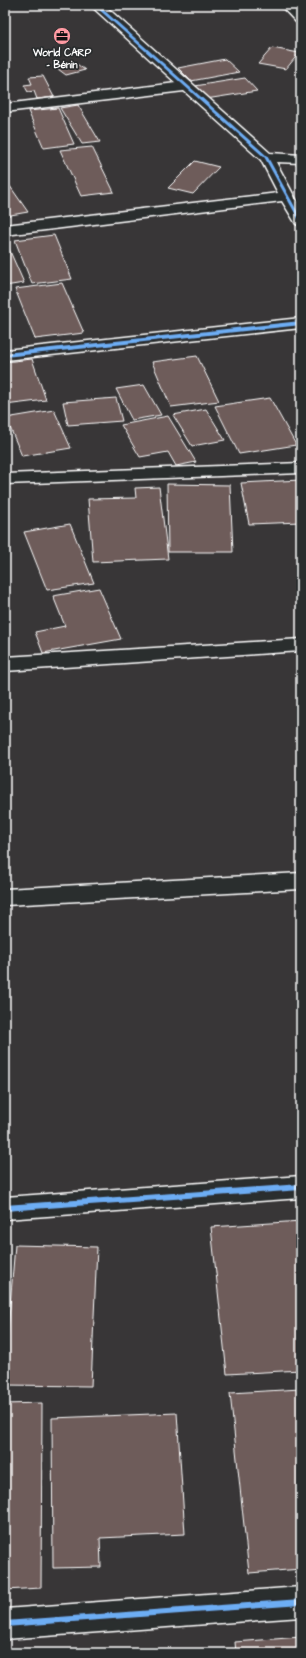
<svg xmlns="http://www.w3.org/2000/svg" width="306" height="1658" font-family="'Architects Daughter',sans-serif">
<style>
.building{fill:#6e5b5a;stroke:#fff}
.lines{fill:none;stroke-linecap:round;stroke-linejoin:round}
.minor-casing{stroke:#fff;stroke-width:3}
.minor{fill:#2a2d2e;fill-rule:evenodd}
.cycleway-far2-casing{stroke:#2a2d2e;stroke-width:4.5}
.cycleway-far1-casing{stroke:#2a2d2e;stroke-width:6}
.cycleway-casing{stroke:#2a2d2e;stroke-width:9}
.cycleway-far2{stroke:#6dadf4;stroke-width:3}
.cycleway-far1{stroke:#6dadf4;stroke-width:4}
.cycleway{stroke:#6dadf4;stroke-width:6}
.labels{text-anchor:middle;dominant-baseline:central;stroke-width:3.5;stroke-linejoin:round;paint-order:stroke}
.far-poi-label{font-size:10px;font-weight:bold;fill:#fff;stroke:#2a2d2e}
</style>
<rect width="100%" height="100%" fill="#383637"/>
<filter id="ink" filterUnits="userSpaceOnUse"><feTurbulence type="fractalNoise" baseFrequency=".025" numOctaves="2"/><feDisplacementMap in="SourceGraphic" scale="8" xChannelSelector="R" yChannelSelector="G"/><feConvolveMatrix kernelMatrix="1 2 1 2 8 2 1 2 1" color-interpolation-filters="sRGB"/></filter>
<g filter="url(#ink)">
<path class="building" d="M272,48L299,53L286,69L258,64Z
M225,59L239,72L191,81L178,68Z
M74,62L85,70L66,75L54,66Z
M43,76L54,97L37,99L34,91L28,92L24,85L32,84L29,77Z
M245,78L257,91L206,99L195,86Z
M78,105L100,142L82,144L60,108Z
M58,108L74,144L44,148L28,111Z
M92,147L114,192L81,196L60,150Z
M195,161L219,167L193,194L168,188Z
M5,179L28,212L5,216Z
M54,235L72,279L32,284L15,240Z
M5,240L24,283L5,286Z
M62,283L84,333L35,339L15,289Z
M197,356L219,401L171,407L152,362Z
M32,359L46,400L5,405V362Z
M144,385L161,415L132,420L116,389Z
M116,398L122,421L68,425L63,402Z
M270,398L296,445L239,454L215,406Z
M206,409L225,440L192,446L173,415Z
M54,410L71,448L22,456L6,418Z
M168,416L196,462L176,466L168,452L140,457L121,425Z
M301,480V522L249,524L241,483Z
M167,484L230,485L233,552H168Z
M159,487L168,559L93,562L88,499L136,498L135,488Z
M70,524L94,583L47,590L24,532Z
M99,588L121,639L43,653L35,632L65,626L53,596Z
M301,1221V1370L227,1374L211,1227Z
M15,1245L97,1247L91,1386L5,1385V1367Z
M301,1389V1569L249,1573L230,1393Z
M42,1403L41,1588L5,1590V1404Z
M177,1413L185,1534L100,1538L101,1567L53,1568L52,1418Z
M301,1637V1653H236L235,1642Z"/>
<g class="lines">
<defs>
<path id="minor" d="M90,5H104L270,153L301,155V163L276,162L301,209V226L296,224L282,201L5,235V225L278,193L261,160L184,91L5,112V104L176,83Z
M280,5H293L301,12V23L296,22Z
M301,318V328L5,360V350Z
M301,463V473L5,484V474Z
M301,639V651L5,671V657Z
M301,873V889L5,905V889Z
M301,1176V1198L5,1219V1197Z
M301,1587V1617L5,1639V1609Z"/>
</defs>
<use href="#minor" class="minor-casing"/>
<use href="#minor" class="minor"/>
<defs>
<path id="cycleway-far2" d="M96,5L266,157L301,221"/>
<path id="cycleway-far1" d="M5,355L301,323"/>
<path id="cycleway" d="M5,1208L301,1187
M5,1624L301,1602"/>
</defs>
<use href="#cycleway-far2" class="cycleway-far2-casing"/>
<use href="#cycleway-far1" class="cycleway-far1-casing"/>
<use href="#cycleway" class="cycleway-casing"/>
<use href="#cycleway-far2" class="cycleway-far2"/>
<use href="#cycleway-far1" class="cycleway-far1"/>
<use href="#cycleway" class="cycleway"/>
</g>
</g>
<defs>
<symbol id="office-disc" viewBox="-11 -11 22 22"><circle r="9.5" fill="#ff9aa2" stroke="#2a2d2e"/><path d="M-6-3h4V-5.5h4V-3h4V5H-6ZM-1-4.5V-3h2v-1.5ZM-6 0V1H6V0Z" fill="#111"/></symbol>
</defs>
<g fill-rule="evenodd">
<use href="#office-disc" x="52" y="26" width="20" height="20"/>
</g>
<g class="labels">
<g class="far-poi-label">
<text x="62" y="53">World CARP<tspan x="62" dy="12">- Bénin</tspan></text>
</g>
</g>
<rect width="306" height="1658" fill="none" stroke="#2a2d2e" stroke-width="20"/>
<rect x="10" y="10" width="286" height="1638" fill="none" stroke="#fff" stroke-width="1.5" filter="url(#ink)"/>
</svg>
